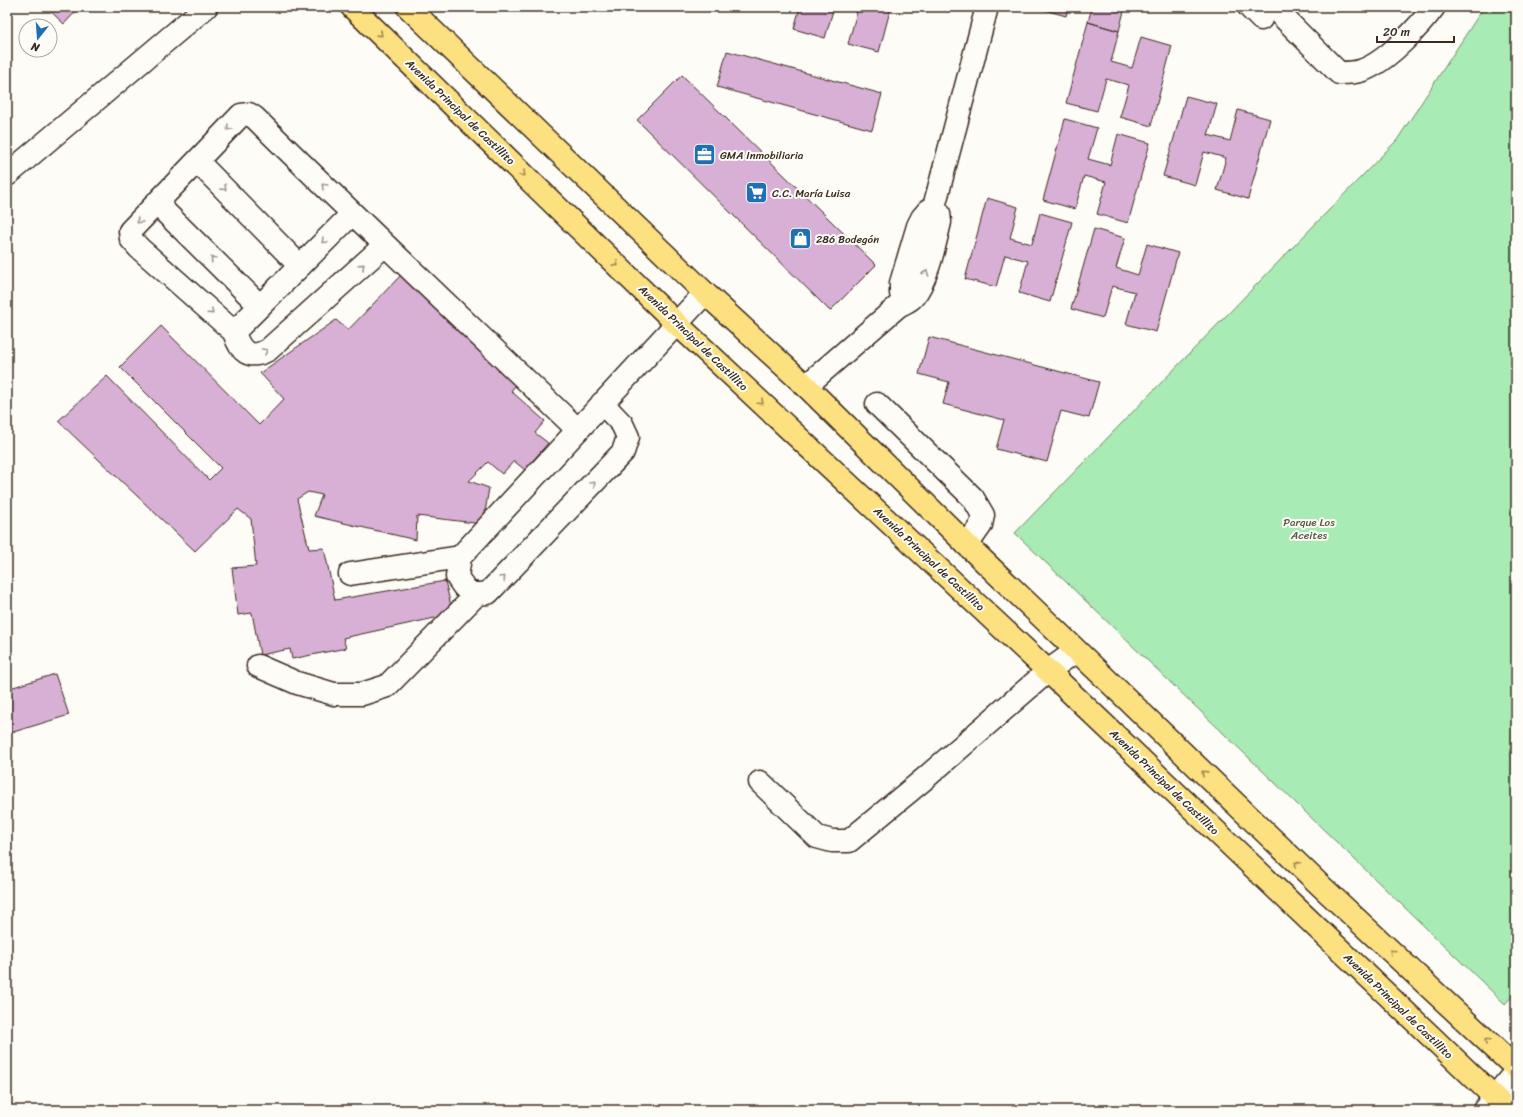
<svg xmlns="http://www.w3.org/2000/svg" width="1523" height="1117" font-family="Sriracha,sans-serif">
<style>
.green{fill:#a9ebb4;stroke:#728a69}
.building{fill:#d8afd5;stroke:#3b2a1e}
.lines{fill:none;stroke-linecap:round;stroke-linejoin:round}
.minor-casing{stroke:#3b2a1e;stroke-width:25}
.major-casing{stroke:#3b2a1e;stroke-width:25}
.minor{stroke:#fdfcf7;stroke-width:22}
.major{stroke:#fde080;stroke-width:22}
.oneway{stroke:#9c854f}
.oneway2{stroke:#9c938a}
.labels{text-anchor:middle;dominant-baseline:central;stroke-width:4;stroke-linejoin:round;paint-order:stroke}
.street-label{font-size:11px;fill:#3b2a1e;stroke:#fdfcf7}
.poi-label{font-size:11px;fill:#3b2a1e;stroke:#fdfcf7;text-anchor:start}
.park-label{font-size:11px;fill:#565a44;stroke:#fdfcf7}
</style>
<rect width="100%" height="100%" fill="#fdfcf7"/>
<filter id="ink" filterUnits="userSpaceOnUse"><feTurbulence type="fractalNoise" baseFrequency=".025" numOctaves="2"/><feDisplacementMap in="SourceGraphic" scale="8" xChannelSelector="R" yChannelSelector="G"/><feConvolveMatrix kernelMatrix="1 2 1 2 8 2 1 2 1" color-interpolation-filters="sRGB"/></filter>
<g filter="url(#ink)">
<path class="green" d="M1484,7H1516V992L1505,1004L1015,533L1397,140Z"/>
<path class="building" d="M46,7H80L64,24Z
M800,7H834L825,38L794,29Z
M841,7H891L879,52L848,44L857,12Z
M1034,7H1068L1066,16Z
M1092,7H1125L1119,31L1088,22Z
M1088,22L1119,31L1111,62L1132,68L1141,37L1172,46L1151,126L1120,117L1129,85L1106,79L1097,111L1066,103Z
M727,51L882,94L872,130L717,87Z
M682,75L876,265L830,311L637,120Z
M1186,96L1217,104L1208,135L1230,141L1238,110L1270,119L1248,199L1217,190L1226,158L1204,152L1195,185L1163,176Z
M1065,119L1097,128L1088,159L1110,165L1118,134L1150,143L1128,223L1097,214L1106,182L1084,176L1075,209L1043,200Z
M987,198L1018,207L1010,238L1032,244L1040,213L1072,222L1050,302L1019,293L1028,261L1005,255L996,287L965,279Z
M1094,229L1125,238L1116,268L1138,275L1147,244L1178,253L1156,332L1126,324L1135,292L1112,286L1103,318L1071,309Z
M401,275L517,383L511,391L545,421L535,433L548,443L525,470L514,461L502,474L488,462L469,481L489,488L483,524L417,516L416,540L314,516L322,495L308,492L297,499L309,549L324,548L335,600L445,581L453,614L343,638L346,648L292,659L290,649L260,655L252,613L238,615L232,568L256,566L251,519L238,509L195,551L58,421L107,376L209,480L221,468L120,367L161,326L259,425L284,399L260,373L336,320L348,330Z
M929,337L1099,382L1089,418L1061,411L1047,462L996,449L1004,420L943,404L949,382L919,374Z
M55,674L69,715L7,734V689Z"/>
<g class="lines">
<defs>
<path id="minor" d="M1249,7L1261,19
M1273,7L1339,73C1346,73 1356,73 1363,70C1386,62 1419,27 1434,7
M197,161L300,266
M7,175L206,7
M156,203L260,306
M352,214L234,332C240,352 249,360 268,350L385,245
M903,302L901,293V283L918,226L922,218L928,211L934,207L987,7
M234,332L139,248L131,239L130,231L241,115L249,114L255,118C361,223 470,326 578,430
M806,386L897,307C902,303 909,302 913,297C927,282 935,243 940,222L939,213L934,207
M602,403L622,424L628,437L623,452L488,593C469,596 467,592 457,577L460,557L705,293
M877,404L973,498L983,515L981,525L967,545
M350,574L460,557
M258,666L297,683L334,694H362L387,686L476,595
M760,782L817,837L832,841H849L923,780L1048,671L1076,651
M1484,1110L1516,1071"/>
<path id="major" d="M352,7L676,323L1048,671L1508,1110
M408,7L705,293L806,386L967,545L1321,886L1516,1068"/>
</defs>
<use href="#minor" class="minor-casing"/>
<use href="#major" class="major-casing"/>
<use href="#minor" class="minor"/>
<use href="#major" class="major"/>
</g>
<defs><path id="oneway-chevron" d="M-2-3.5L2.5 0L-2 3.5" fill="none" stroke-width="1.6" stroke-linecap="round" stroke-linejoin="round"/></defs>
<g class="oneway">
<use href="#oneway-chevron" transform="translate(380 34) rotate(44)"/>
<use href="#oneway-chevron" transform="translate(523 174) rotate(44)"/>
<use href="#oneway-chevron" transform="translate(616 264) rotate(44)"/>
<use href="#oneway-chevron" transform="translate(761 402) rotate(43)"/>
<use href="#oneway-chevron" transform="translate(1204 773) rotate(-136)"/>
<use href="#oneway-chevron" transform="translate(1297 864) rotate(-136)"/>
<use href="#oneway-chevron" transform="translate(1392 952) rotate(-137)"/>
<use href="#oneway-chevron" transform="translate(1487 1041) rotate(-137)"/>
</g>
<g class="oneway2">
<use href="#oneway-chevron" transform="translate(229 128) rotate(134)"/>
<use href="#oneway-chevron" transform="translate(324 186) rotate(-135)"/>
<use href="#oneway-chevron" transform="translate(224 188) rotate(45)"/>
<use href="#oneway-chevron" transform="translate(139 221) rotate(133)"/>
<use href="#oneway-chevron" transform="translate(324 241) rotate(135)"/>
<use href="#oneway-chevron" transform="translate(213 259) rotate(-135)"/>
<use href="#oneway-chevron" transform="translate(362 266) rotate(-42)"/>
<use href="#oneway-chevron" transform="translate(926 273) rotate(-71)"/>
<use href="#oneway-chevron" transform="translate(211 312) rotate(42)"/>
<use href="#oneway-chevron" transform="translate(265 351) rotate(-30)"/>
<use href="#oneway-chevron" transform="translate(593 484) rotate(-46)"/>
<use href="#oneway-chevron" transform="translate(503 578) rotate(-46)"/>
</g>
</g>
<defs>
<symbol id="office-square" viewBox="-11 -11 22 22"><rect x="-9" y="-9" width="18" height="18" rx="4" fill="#1f6fb2" stroke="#fdfcf7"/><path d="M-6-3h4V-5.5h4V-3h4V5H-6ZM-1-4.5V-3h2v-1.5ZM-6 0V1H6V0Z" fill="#fff"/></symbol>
<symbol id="supermarket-square" viewBox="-11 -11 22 22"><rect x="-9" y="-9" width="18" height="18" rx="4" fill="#1f6fb2" stroke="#fdfcf7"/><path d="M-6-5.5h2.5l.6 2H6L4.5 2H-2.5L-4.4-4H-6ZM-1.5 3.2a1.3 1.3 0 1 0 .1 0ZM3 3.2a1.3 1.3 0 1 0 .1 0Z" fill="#fff"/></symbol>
<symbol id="shop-square" viewBox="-11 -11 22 22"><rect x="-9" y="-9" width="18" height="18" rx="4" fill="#1f6fb2" stroke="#fdfcf7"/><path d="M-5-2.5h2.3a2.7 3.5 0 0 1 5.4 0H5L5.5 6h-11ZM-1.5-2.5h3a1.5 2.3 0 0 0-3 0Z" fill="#fff"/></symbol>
</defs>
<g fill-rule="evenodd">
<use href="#office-square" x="692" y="142" width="25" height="25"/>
<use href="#supermarket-square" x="744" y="180" width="25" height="25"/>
<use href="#shop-square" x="788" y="226" width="25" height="25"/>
</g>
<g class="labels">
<g class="street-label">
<text transform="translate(460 112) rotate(44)">Avenida Principal de Castillito</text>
<text transform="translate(693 338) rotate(44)">Avenida Principal de Castillito</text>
<text transform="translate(929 559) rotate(43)">Avenida Principal de Castillito</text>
<text transform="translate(1164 782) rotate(44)">Avenida Principal de Castillito</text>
<text transform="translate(1398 1006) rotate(44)">Avenida Principal de Castillito</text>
</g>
<g class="poi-label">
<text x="720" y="155">GMA Inmobiliaria</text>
<text x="772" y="193">C.C. María Luisa</text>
<text x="816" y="239">286 Bodegón</text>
</g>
<g class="park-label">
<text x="1309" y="522">Parque Los<tspan x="1309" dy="13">Aceites</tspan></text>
</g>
</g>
<rect width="1523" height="1117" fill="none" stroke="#fdfcf7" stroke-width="24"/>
<rect x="12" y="12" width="1499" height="1093" fill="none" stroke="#3b2a1e" stroke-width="1.5" filter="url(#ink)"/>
<g transform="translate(38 38) rotate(197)"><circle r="19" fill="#fdfcf7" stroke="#afa8a0"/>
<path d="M0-3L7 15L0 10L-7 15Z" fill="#1f6fb2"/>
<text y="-6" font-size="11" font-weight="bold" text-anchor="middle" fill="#3b2a1e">N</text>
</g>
<path d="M1377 36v6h77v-6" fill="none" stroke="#3b2a1e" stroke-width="2"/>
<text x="1383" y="36" font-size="12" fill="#3b2a1e" stroke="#fdfcf7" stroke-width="3" paint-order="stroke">20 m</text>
</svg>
